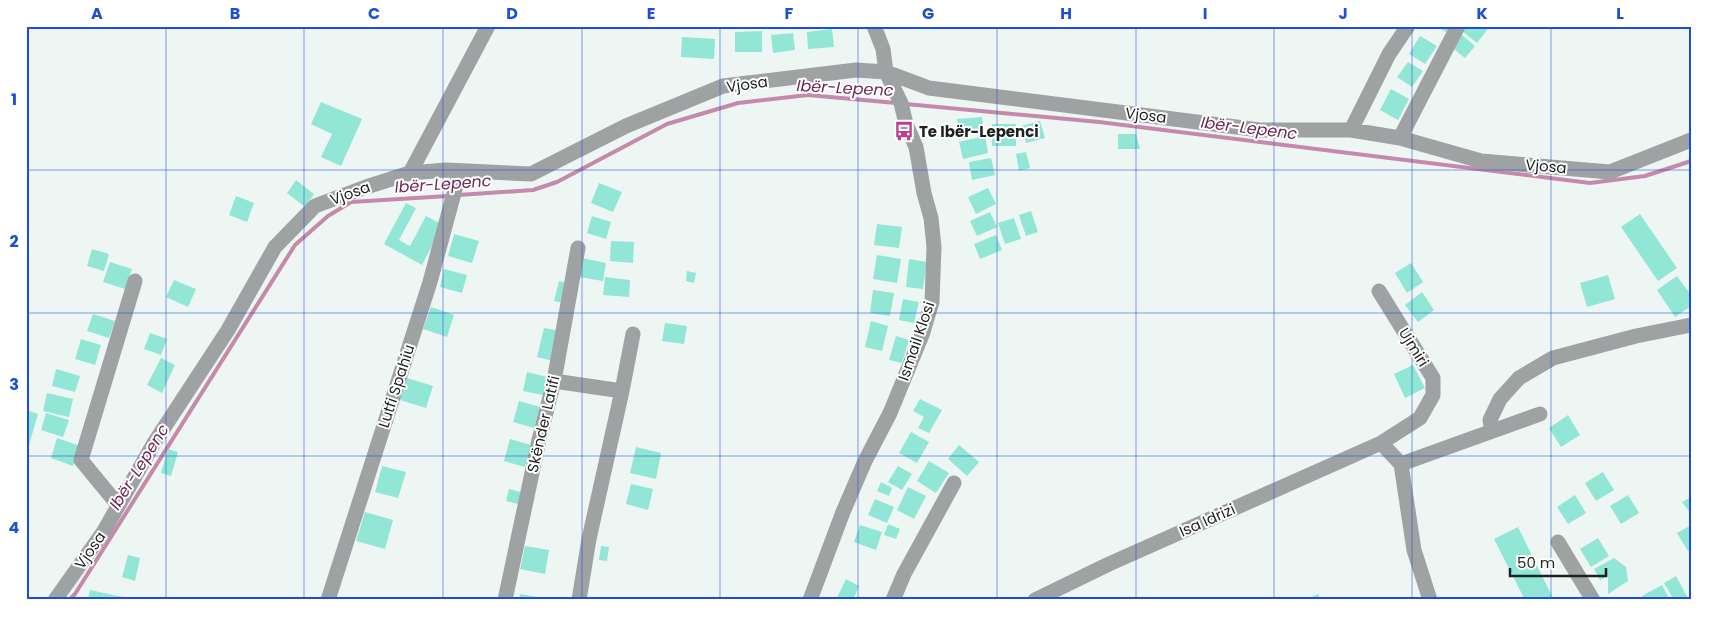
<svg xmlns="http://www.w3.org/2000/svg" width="1717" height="626" font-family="Poppins,sans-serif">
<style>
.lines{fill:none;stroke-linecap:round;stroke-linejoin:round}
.stream{stroke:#c589aa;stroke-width:4}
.building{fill:#91e6d6}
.minor{stroke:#9fa2a2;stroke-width:15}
.grid{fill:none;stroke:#1d4ed8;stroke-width:1;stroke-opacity:0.55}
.labels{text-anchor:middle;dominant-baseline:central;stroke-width:4;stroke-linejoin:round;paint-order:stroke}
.street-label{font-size:15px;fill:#1e2120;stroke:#fff}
.poi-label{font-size:15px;font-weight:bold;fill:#1e2120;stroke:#fff;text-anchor:start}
.water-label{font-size:16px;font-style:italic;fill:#6f2754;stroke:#fff}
.neatline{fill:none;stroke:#1d4ed8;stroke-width:2}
.grid-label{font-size:16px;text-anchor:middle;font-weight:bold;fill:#1d4ed8}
</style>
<rect width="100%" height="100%" fill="#eef6f4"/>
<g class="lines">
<path class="stream" d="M906,104L1099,122L1590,183L1645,176L1691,161
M458,195L533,190L557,182L667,124L738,103L808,95L896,103
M69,600L75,594L295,245L328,216L351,202L448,196"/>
</g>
<path class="building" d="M1436,26H1450L1446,32Z
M1466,26H1490L1477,43L1462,31Z
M832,29L834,47L808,49L807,32Z
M762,31V52H735V32Z
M793,33L795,50L773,53L771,35Z
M1461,34L1475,46L1465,58L1450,46Z
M1420,36L1437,46L1425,64L1409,54Z
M682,37L715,39L714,59L681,57Z
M1408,62L1423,71L1412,87L1397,77Z
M1391,89L1409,99L1398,120L1380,110Z
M321,102L362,119L341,166L321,157L332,134L311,124Z
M982,117L984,134L959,136L957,119Z
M1040,121L1045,138L1026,143L1021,126Z
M992,124H1016V146H992Z
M1118,134H1136L1140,149H1118Z
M985,136L988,153L963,159L959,142Z
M1026,152L1030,168L1019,171L1016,154Z
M991,158L995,175L972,180L969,162Z
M296,180L314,194L305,207L287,193Z
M599,183L622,192L613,212L591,203Z
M988,188L996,204L976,214L968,197Z
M236,196L254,203L247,222L229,215Z
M406,203L416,208L399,240L410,246L426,216L443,225L422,265L384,244Z
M1031,211L1038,232L1026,236L1019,215Z
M990,212L997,227L977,236L970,221Z
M1640,214L1677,268L1658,281L1621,227Z
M592,216L611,222L606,239L587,233Z
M1014,218L1021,239L1005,244L998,223Z
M877,224L902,227L899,248L874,245Z
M454,234L479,241L472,263L448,256Z
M996,235L1002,250L980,259L974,244Z
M611,241L634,242L633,263L610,261Z
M92,249L109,254L104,271L87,266Z
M877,255L901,259L897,283L873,279Z
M582,258L606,263L603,281L579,277Z
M909,259L927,262L923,289L906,287Z
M110,262L132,269L125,289L103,282Z
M1411,263L1423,282L1407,293L1395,273Z
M444,269L467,275L462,293L440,287Z
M687,271L696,273L694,283L686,281Z
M1608,275L1615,299L1587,307L1580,283Z
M1677,276L1691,295V306L1675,317L1657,290Z
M605,277L630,280L629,297L603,295Z
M174,280L196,289L188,307L166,297Z
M559,281L568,283L563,303L554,301Z
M873,290L894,293L890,316L870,313Z
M1422,292L1434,310L1418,322L1405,305Z
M903,299L919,302L914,323L899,320Z
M431,307L454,315L447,337L423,329Z
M93,314L115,321L109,338L87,331Z
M871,321L888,326L882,351L865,347Z
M665,323L687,326L684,344L662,341Z
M544,328L560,331L553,361L537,357Z
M150,333L167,339L161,355L144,349Z
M896,336L909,340L902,363L889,360Z
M81,339L101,345L95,365L75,359Z
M161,358L175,365L162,393L147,385Z
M1413,365L1425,388L1405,398L1394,374Z
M56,369L80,376L75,392L52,386Z
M527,372L547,377L543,395L523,391Z
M407,378L433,386L426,408L400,400Z
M47,393L73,399L69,417L43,411Z
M920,399L942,410L929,433L918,428L924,417L913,411Z
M519,401L540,407L534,428L513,422Z
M26,410L38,414L27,452H26Z
M46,413L69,420L63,437L41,430Z
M1568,415L1580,435L1561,447L1549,428Z
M911,432L929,442L917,463L899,453Z
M57,438L80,446L73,466L51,458Z
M510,439L531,445L525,467L504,461Z
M959,445L979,462L967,476L948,459Z
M636,447L661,453L656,479L630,473Z
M168,449L178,452L171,476L161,473Z
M929,461L949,473L936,493L917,481Z
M382,466L406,472L398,498L375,492Z
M898,466L912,474L902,490L888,482Z
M1603,472L1614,490L1596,501L1585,483Z
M881,482L892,488L889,496L877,491Z
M631,484L653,489L648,510L626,504Z
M908,487L926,496L914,519L897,510Z
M509,489L521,492L518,504L506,501Z
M1575,495L1586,513L1568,524L1557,507Z
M1628,495L1639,513L1621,524L1610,506Z
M1691,497V514L1682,502Z
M875,499L894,507L887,523L868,515Z
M365,512L393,520L385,549L356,541Z
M888,524L900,529L896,539L884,535Z
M860,525L882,532L876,550L854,542Z
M1691,525V549L1688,551L1677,533Z
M1518,527L1554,600H1525L1494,539Z
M1598,538L1609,556L1591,567L1580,549Z
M525,546L549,550L545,574L520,569Z
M601,546L609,547L607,561L599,560Z
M128,555L140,558L135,581L122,577Z
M1614,558L1626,567L1628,581L1608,594V576L1600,580L1594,569Z
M1676,576L1689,600H1674L1664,583Z
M846,579L859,586L853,600H836Z
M1662,585L1670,600H1643L1642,596Z
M90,590L132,599V600H88Z
M520,594L537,597L536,600H519Z
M1318,594L1321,600H1305Z"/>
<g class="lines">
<path class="minor" d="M1351,130L1389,54L1408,26
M1400,138L1458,26
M410,173L488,26
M554,381L622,391
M1492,431L1490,420L1500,399L1519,378L1553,358L1636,336L1691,325
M1381,443L1401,464L1414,550L1430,600
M1401,464L1540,414
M118,505L81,460L135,281
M1558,542L1593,600
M55,600L104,531L154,443L228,330L275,247L315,206L366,187L410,173L446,170L531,174L626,126L723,86L856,70L886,72L929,88L1260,130H1351L1400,138L1481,161L1610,172L1691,140
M328,600L430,282L460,171
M505,600L539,440L554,381L578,248
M579,600L589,539L622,391L633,334
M810,600L843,512L865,461L890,413L922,335L932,302L934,247L931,218L924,193L916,147L906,124L901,103L886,72L883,49L874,26
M893,600L904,574L954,483
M1035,600L1109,564L1381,443L1420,418L1433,395V378L1379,291"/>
</g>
<path class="grid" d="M166,26V600M304,26V600M443,26V600M582,26V600M720,26V600M858,26V600M997,26V600M1136,26V600M1274,26V600M1412,26V600M1551,26V600M26,170H1691M26,313H1691M26,456H1691"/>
<defs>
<symbol id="bus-bare" viewBox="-9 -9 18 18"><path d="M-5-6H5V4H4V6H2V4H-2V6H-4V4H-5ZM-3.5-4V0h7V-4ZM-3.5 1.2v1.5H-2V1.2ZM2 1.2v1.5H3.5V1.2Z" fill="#bb3f8f" stroke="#fff" stroke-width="2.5" paint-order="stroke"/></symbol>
</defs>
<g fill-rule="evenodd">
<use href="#bus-bare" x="890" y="117" width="28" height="28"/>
</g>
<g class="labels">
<g class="street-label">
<text transform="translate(747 84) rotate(-8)">Vjosa</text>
<text transform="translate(1146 115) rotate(7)">Vjosa</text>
<text transform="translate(1546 166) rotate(5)">Vjosa</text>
<text transform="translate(350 193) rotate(-20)">Vjosa</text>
<text transform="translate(916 341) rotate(-71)">Ismail Klosi</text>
<text transform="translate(1414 347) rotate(58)">Ujmiri</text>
<text transform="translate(396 386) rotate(-72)">Lutfi Spahiu</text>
<text transform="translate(543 424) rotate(-77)">Skënder Latifi</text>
<text transform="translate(1207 520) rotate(-24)">Isa Idrizi</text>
<text transform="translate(90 550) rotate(-55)">Vjosa</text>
</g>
<g class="poi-label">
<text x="919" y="131">Te Ibër-Lepenci</text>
</g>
<g class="water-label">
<text transform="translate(845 88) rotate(3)">Ibër-Lepenc</text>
<text transform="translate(1249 128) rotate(7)">Ibër-Lepenc</text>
<text transform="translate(443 184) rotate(-4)">Ibër-Lepenc</text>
<text transform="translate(139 467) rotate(-58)">Ibër-Lepenc</text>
</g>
</g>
<rect width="1717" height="626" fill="none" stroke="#ffffff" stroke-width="55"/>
<path d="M1510 568v8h96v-8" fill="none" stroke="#1e2120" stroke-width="2.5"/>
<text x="1517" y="568" font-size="15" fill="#1e2120" stroke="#ffffff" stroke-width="4" paint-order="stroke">50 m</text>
<rect x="28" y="28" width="1662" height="570" class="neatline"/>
<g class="grid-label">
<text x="97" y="19">A</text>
<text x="235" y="19">B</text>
<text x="374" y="19">C</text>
<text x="512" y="19">D</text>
<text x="651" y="19">E</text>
<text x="789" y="19">F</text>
<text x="928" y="19">G</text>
<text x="1066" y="19">H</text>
<text x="1205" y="19">I</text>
<text x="1343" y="19">J</text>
<text x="1482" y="19">K</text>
<text x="1620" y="19">L</text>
<text x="14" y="105">1</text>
<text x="14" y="247">2</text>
<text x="14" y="390">3</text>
<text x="14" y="533">4</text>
</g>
</svg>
